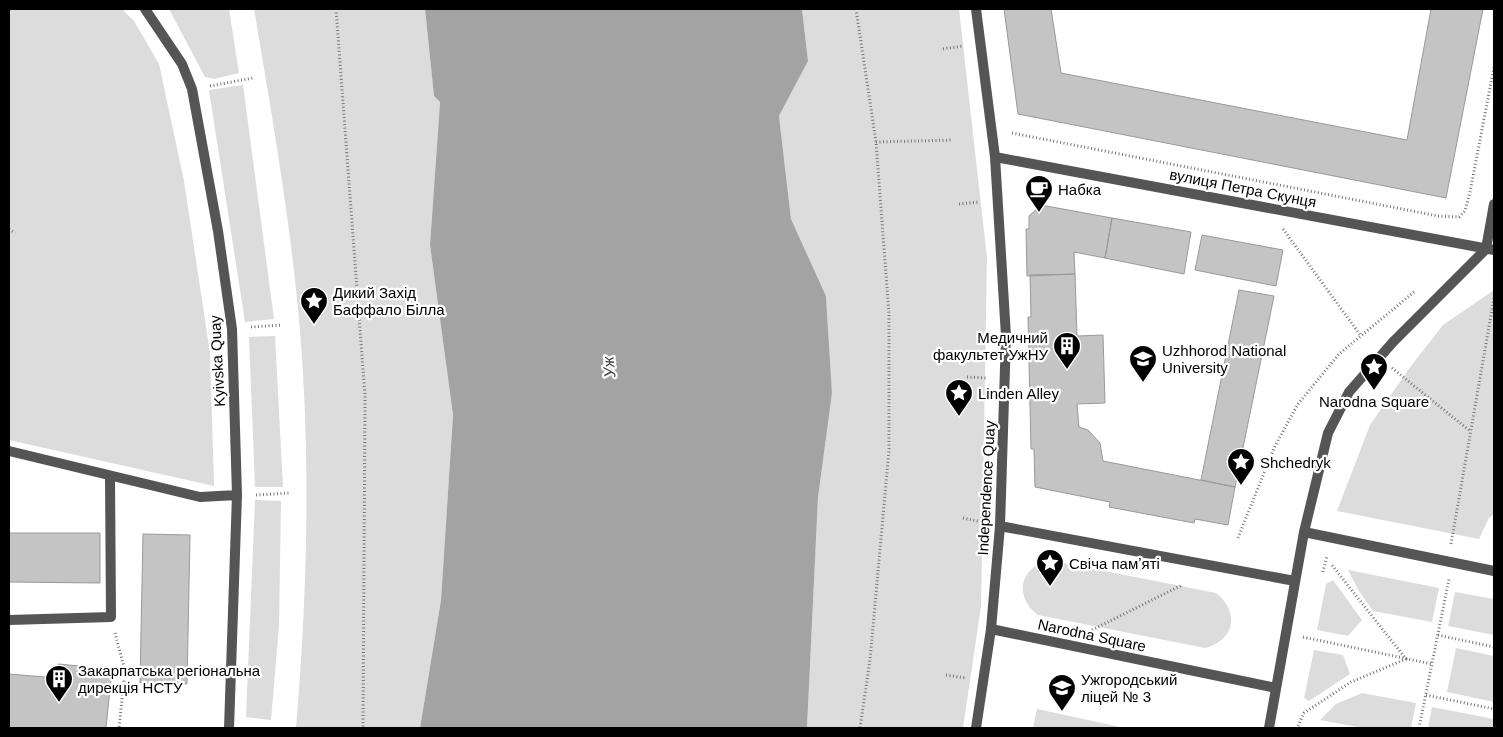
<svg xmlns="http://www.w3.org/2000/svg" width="1503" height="737" font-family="Arial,sans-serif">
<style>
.green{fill:#dcdcdc}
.water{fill:#a3a3a3}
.building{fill:#c4c4c4;stroke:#999}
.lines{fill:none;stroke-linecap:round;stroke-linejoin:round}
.path{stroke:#777;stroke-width:3;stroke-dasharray:1 2.5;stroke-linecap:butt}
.lane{stroke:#555;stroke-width:10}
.street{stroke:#555;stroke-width:10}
.labels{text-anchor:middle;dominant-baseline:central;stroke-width:4.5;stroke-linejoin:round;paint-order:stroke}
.street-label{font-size:15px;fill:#000;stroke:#fff}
.poi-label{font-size:15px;fill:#000;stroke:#fff;text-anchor:start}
.water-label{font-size:16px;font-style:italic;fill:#444;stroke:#fff}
</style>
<rect width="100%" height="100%" fill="#fff"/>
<path class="green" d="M9,9H122L134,21L159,64L184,181L210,353L214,486L9,440Z
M169,9H229L239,73L214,79L205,77Z
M254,9H425L434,96L440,102L430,245L453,415L441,600L420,728H296C307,596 311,464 300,331C291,223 272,116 254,9Z
M802,9H959L987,258L981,606L963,728H807L818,498L832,393L826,296L791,219L779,116L808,61Z
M243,85L274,319L245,322L209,90Z
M1494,290V514L1489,518L1479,539L1337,511L1370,425L1411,366L1443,325Z
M275,336L283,487H255L249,337Z
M255,500L281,501L279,626L271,720L246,717Z
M1049,560L1216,593C1240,612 1235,640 1205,648L1038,615C1014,597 1019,568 1049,560Z
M1348,570L1439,588L1432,622L1373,611L1359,591Z
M1333,580L1362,620L1348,636L1317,630L1326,584Z
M1455,592L1494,599V635L1448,626Z
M1456,648L1494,656V702L1447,692Z
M1314,650L1343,655L1350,674L1309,701L1304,698Z
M1362,693L1416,703L1411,728H1363L1320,720L1336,704Z
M1432,707L1494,719V728H1428Z
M1037,709L1125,728H1033Z"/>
<path class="water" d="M425,9H802L808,61L779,116L791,219L826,296L832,393L818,498L807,728H420L441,600L453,415L430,245L440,102L434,96Z"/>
<path class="building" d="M1004,9H1051L1061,73L1407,140L1431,9H1483L1446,198L1018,114Z
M1041,205L1112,218L1105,258L1074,252L1075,274L1027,276L1026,229H1029V216Z
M1112,218L1191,232L1184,274L1105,258Z
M1202,235L1283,250L1276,286L1195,270Z
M1075,274L1077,336L1103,335L1105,403L1077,404L1079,427L1088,430L1100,443L1103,461L1235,487L1228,525L1195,519L1194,523L1109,507L1110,502L1035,487L1034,449H1031L1028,317H1031L1030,275Z
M1239,290L1274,296L1235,487L1201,480Z
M9,533H100V583L9,582Z
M143,534L190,535L187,684L140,683Z
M58,664L112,669L106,728H9V674L57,678Z"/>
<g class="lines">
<path class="path" d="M336,9L365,396L363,728
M856,9L876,142L889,314V450L870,660L860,728
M943,49L963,46
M210,86L253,78
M1012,133L1438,216L1459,217L1465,211L1470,192L1494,67
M876,142L953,140
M959,204L979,202
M9,229L15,233
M1283,229L1361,336
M251,327L282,325
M1392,368L1470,431
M967,377L986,378
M256,495L290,493
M963,518L982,522
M1238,538L1275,446L1298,404L1339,354L1414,292
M1451,544L1494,298
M1323,572L1327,556
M1092,630L1180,586L1181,583
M115,633L125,671L119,728
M1438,635L1494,647
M1303,637L1432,664
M946,675L966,678
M1426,695L1494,709
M1298,726L1304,713L1351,682L1406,659L1331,564
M1419,728L1449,579"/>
<path class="lane" d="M9,620L111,617L110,476"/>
<path class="street" d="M145,9L182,64L192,89L218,231L232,329L237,495L229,728
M995,157L1494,250
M1486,249L1494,204
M9,451L200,497L237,495
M1000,526L1295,581
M1304,532L1494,571
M991,629L1276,688
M976,728L991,629L1000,526L1006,336L995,157L976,9
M1269,728L1304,532L1328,433L1349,392L1393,342L1486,249"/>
</g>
<defs>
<symbol id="cafe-pin" viewBox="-11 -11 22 30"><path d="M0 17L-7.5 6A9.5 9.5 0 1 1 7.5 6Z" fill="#000" stroke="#fff"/><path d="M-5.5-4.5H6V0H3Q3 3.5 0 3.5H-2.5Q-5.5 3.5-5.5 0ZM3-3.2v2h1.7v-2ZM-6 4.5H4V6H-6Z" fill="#fff"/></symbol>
<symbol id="sight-pin" viewBox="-11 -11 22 30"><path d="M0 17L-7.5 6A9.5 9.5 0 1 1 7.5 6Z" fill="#000" stroke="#fff"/><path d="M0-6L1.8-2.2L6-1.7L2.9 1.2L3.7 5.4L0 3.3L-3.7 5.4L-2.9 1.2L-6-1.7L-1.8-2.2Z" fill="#fff"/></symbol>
<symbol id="building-pin" viewBox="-11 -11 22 30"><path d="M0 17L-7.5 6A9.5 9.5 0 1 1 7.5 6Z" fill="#000" stroke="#fff"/><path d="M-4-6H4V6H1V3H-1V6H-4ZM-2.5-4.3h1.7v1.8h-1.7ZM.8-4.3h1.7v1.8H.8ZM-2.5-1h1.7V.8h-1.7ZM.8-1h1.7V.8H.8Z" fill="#fff"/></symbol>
<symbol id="university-pin" viewBox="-11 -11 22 30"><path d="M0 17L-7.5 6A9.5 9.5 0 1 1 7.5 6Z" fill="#000" stroke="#fff"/><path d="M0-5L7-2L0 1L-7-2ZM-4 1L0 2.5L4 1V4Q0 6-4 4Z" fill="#fff"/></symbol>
<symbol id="school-pin" viewBox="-11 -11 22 30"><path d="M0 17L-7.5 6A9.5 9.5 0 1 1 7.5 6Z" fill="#000" stroke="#fff"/><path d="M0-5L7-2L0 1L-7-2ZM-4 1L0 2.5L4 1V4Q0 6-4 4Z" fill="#fff"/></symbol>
</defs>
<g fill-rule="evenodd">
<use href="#cafe-pin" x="1023" y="173" width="32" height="43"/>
<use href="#sight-pin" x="298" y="285" width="32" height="43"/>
<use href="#building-pin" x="1051" y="330" width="32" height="43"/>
<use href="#university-pin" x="1127" y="343" width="32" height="43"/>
<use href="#sight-pin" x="1358" y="351" width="32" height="43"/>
<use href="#sight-pin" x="943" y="377" width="32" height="43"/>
<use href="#sight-pin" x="1225" y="446" width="32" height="43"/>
<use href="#sight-pin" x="1034" y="547" width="32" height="43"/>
<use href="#building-pin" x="43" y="663" width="32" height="43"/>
<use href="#school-pin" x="1046" y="672" width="32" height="43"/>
</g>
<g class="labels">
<g class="street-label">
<text transform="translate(1243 188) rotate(11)">вулиця Петра Скунця</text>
<text transform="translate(217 361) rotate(-93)">Kyivska Quay</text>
<text transform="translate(986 488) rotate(-87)">Independence Quay</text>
<text transform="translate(1092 635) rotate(12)">Narodna Square</text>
</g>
<g class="poi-label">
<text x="1058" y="189">Набка</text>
<text x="333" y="292">Дикий Захід<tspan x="333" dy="17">Баффало Білла</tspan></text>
<text x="1048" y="337" text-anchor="end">Медичний<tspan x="1048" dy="17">факультет УжНУ</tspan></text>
<text x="1162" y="350">Uzhhorod National<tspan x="1162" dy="17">University</tspan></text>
<text x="978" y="393">Linden Alley</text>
<text x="1374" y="401" text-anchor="middle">Narodna Square</text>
<text x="1260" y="462">Shchedryk</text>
<text x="1069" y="563">Свіча памʼяті</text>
<text x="78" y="670">Закарпатська регіональна<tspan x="78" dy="17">дирекція НСТУ</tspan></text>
<text x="1081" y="679">Ужгородський<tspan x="1081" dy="17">ліцей № 3</tspan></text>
</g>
<g class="water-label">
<text transform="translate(609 367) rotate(-96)">Уж</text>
</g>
</g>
<rect width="1503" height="737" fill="none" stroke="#000000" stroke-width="20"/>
</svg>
